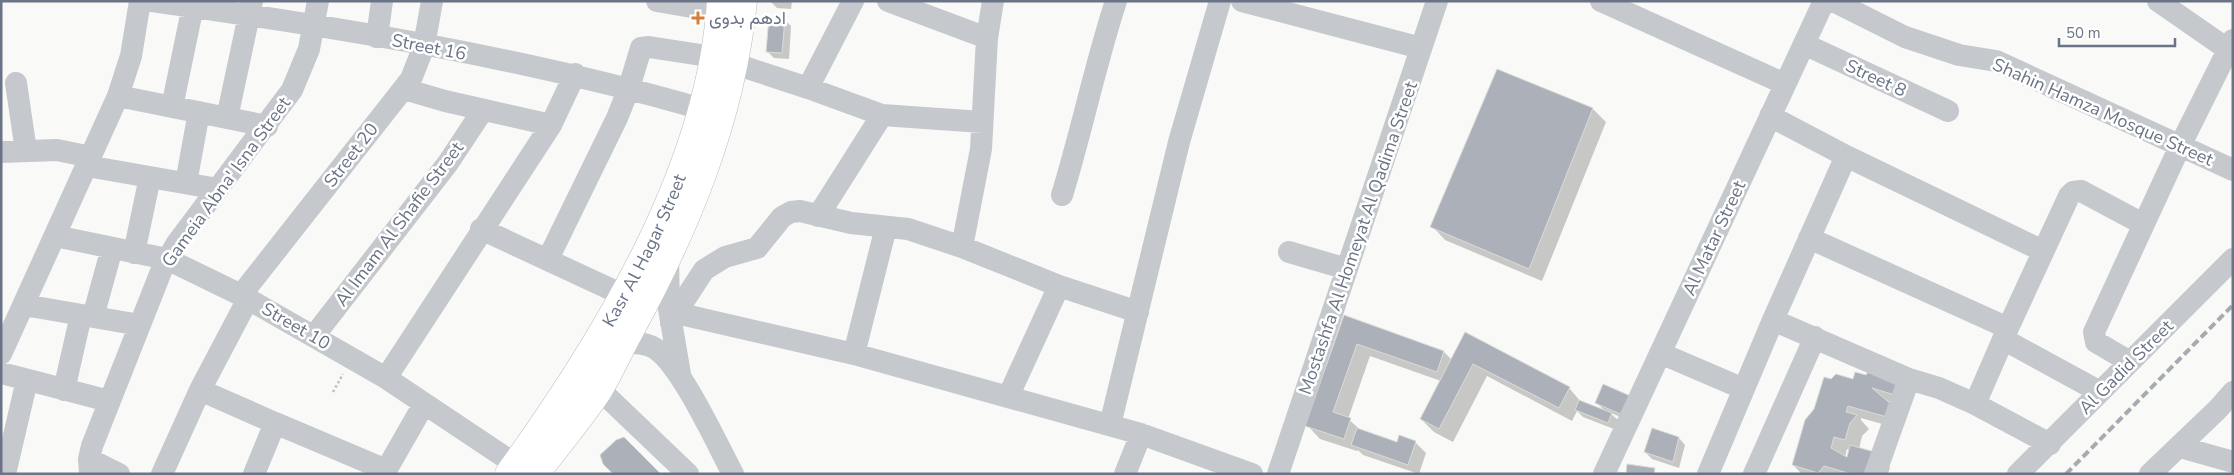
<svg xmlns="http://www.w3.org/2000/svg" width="2234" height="475" font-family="'Nunito Sans',Vazirmatn,sans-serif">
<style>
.shadow{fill:#0003;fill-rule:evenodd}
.building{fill:#acb1b9;stroke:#dbdbd9}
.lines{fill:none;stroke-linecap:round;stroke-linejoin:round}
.major-casing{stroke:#b8bbc0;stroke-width:29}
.path{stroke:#bfc0c3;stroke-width:2.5;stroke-dasharray:2.5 2.5;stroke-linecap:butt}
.minor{stroke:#c5c8cc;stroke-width:22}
.major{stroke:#fff;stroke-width:28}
.rail{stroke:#a6aab1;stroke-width:4;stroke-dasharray:8 4;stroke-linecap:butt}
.poi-dot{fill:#d67d39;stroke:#fff;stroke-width:2}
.labels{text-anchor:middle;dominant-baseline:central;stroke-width:5;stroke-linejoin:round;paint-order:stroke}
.poi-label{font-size:18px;fill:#6a7486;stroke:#fff;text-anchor:start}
.street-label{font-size:18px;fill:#6a7486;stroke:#fff}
</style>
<rect width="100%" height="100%" fill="#f9f9f7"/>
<path class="shadow" d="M770,1H792L791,9L777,8Z
M784,19L791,26L789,59L774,58L767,51Z
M1593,109L1606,122L1542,281L1445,240L1432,226Z
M1344,317L1444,352L1452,360L1465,334L1569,388L1582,403L1606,412L1596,402L1604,385L1634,423L1609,412L1618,420L1614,429L1583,417L1577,411L1572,421L1487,376L1453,442L1434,432L1421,419L1441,381L1370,356L1348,419L1362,431L1398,444L1400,437L1416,443L1426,453L1419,474L1363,455L1358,450L1357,451L1320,439L1307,425Z
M1869,374L1908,407L1885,400L1900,429L1861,418V420L1869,429L1862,436L1859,449L1877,454L1890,467L1888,474H1802L1793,465L1816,409L1832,380L1854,381ZM1847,449L1850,450L1848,458L1845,457Z
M1679,438L1685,445L1679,468L1652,459L1645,452Z"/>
<path class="building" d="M769,17L785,18L782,53L766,52Z
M1497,69L1593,108L1529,269L1430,227Z
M1344,315L1444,351L1437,372L1357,344L1333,412L1351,418L1344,439L1305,426Z
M1465,332L1570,387L1559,408L1473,364L1439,429L1420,419Z
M1855,372L1866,375L1868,372L1899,381L1895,395L1872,388L1891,404L1887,417L1848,406L1846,412L1857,415L1850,423L1845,440L1834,437L1831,448L1843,455L1847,457L1850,445L1878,453L1872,474H1851L1824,466L1818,473L1792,465L1805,420L1814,409L1824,377L1831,379L1836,374L1853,379Z
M1603,384L1635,398L1627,417L1595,403Z
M1579,400L1612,413L1608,423L1575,410Z
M1357,428L1397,442L1399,435L1416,441L1408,465L1351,445Z
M1652,428L1679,437L1673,462L1644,452Z
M624,437L661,474H613L603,464L600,455L616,440Z
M1627,464L1655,468L1654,474H1618V472L1626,473Z"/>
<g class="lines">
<defs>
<g id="major">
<path id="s1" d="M509,474C605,341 711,169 721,1"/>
<path d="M535,474C556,446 580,418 599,389C610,371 619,350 629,332C686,228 731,120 743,1"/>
</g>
</defs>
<use href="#major" class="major-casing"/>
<path class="path" d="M333,392L343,374"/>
<path class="minor" d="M152,1C337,27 522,57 702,109
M657,1L720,12
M888,1L987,38
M1242,1L1421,48
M1601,1L1785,84
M1833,1L1905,37L1959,55L1996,61L2233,170
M2158,1L2233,53
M377,37L382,1
M1804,44L1948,111
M735,64L808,88L882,115L982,122
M16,83L26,151
M808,88L853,1
M404,89L445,101L551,125
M118,96L267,126
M172,107L194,1
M1770,116L1846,156L2043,251
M227,118L252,1
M1,152L57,150L91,157
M87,166L218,189
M186,183L199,112
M1062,195C1082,130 1095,65 1116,1
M818,216L882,115
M481,229L623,295
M55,236L167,259L241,295L386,378L515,464
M1809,238L2008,328L1975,404
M962,247L981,149L987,38L993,1
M1289,252L1347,269
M134,253L150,177
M668,257L669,309L680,374
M548,259L617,118L629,88L641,48L649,47L714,57
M241,295L411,79L424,46L432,1
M24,305L140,325
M676,313L704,270L725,257L757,248L782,217L791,212L800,211L851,223L908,229L962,247L1059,286L1138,312
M93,317L112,248
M1773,320L1909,379L1939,388L1975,404L2050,444
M671,323L676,313L854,354L1141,434L1252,474
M2008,328L2069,196L2073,192L2081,191L2143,224
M314,336L448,163L483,110
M2003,339L2100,392
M622,344C634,343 646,342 656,349C682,367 717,444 733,474
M1660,353L1744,389
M1,354L118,96L131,56L140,1
M854,354L886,227
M2130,362L2096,342L2094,332L2180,146L2233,40
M1,373L109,401
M386,378L551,125L575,74
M599,389L688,474
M64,390L81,315
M200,390L275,423L254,474
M1008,397L1059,286
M275,423L386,470
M1110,425L1179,142L1220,1
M2180,447L2233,462
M89,459L119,474
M5,474L27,380
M90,474L89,459L92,446L162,269L177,243L292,90L309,49L318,1
M162,474L200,390L248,299
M384,474L424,404
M1125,474L1141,434
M1278,474L1437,1
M1604,474L1824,1
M1708,474L1773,320L1846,156
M1754,474L1815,337
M1875,474L1909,379
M2018,474L2233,259
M2150,474L2218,409L2233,392"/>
<use href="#major" class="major"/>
<path class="rail" d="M2066,474L2233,305"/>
</g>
<path class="poi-dot" d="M695.5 10.5h5v5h5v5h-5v5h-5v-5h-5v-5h5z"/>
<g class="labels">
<g class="poi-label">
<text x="709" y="18">ادهم بدوى</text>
</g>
<g class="street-label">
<text transform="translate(429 47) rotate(11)">Street 16</text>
<text transform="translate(1876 78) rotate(25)">Street 8</text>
<text transform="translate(2103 112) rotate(24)">Shahin Hamza Mosque Street</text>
<text transform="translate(351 155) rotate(-52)">Street 20</text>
<text transform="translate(226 182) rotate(-54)">Gameia Abna' Isna Street</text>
<text transform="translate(399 224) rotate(-53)">Al Imam Al Shafie Street</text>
<text transform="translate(1358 238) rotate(-71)">Mostashfa Al Homeyat Al Qadima Street</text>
<text transform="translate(1714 238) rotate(-65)">Al Matar Street</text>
<text stroke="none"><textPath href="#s1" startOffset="262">Kasr Al Hagar Street</textPath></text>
<text transform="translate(296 326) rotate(30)">Street 10</text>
<text transform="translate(2126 367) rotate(-45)">Al Gadid Street</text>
</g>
</g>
<rect width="2234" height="475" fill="none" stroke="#6a7486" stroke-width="5"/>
<path d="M2059 38v8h116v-8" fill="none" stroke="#6a7486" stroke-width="2.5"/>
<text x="2066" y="38" font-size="15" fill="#6a7486" stroke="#ffffff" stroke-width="4" paint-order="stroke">50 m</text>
</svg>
